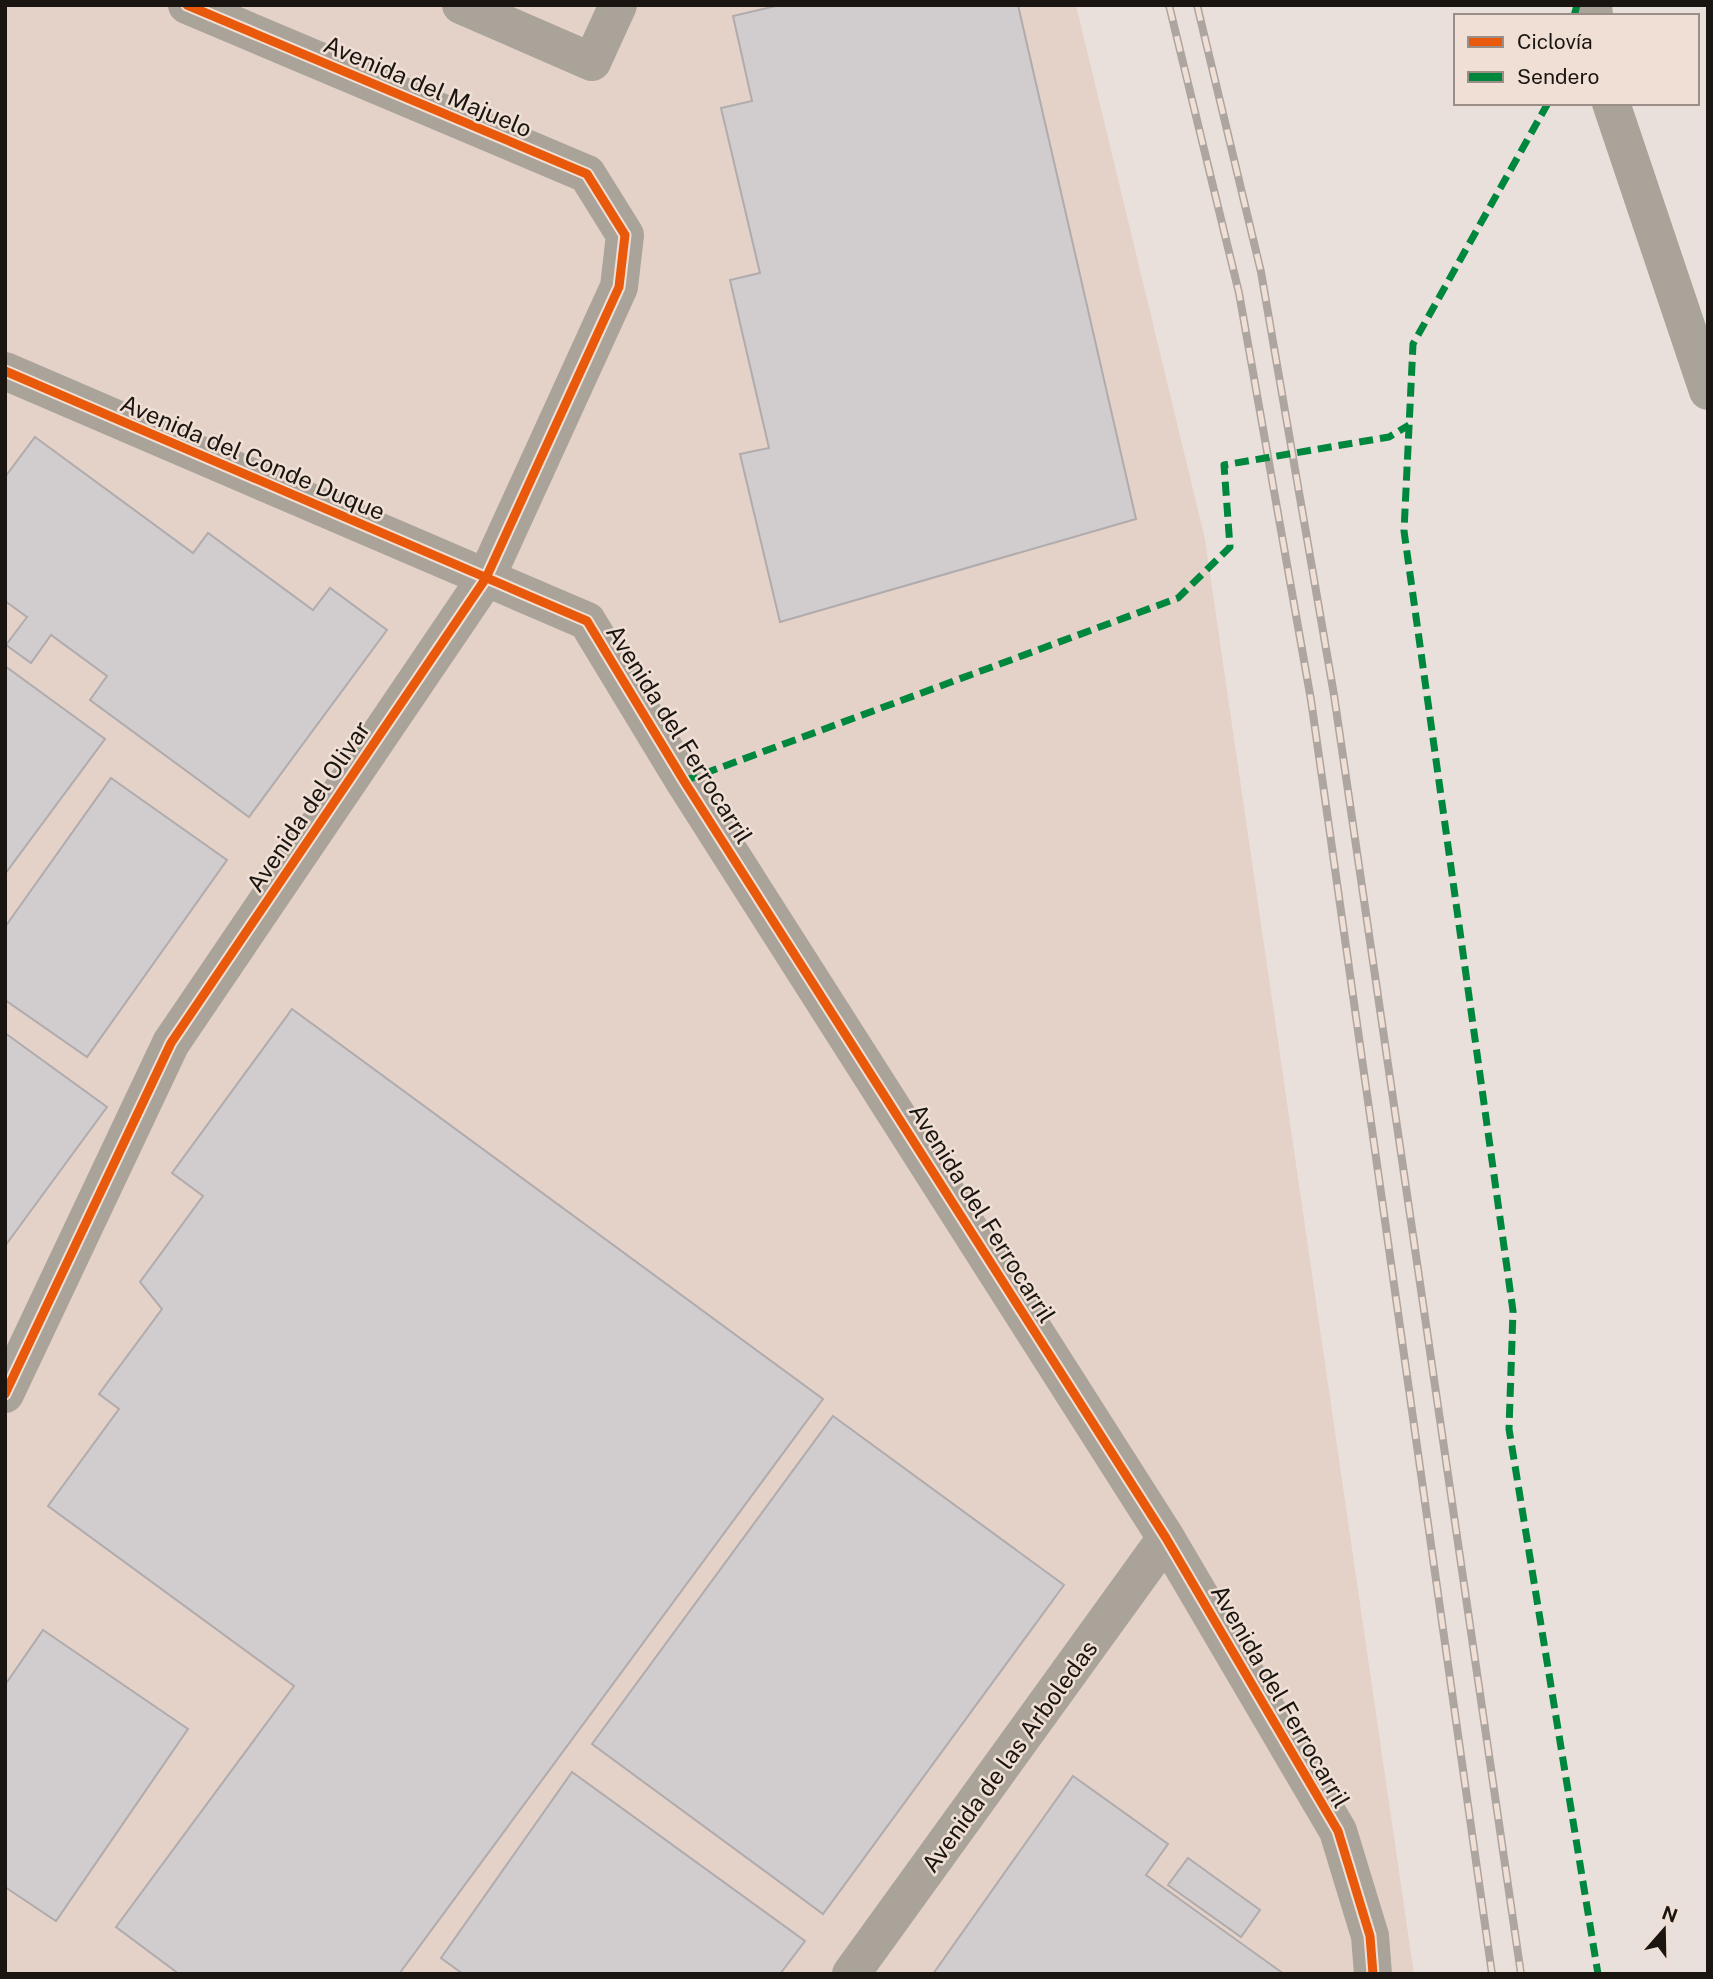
<svg xmlns="http://www.w3.org/2000/svg" width="1713" height="1979" font-family="'Public Sans',sans-serif">
<style>
.built{fill:#e4d2c9}
.building{fill:#d1cccd;stroke:#b0abac;stroke-width:2}
.lines{fill:none;stroke-linecap:round;stroke-linejoin:round}
.minor{stroke:#a9a399;stroke-width:38}
.rail-casing{stroke:#ada59f;stroke-width:8}
.rail{stroke:#f0dfd5;stroke-width:5;stroke-dasharray:16;stroke-linecap:butt}
.quiet{stroke:#00873e;stroke-width:7;stroke-dasharray:14 7;stroke-linecap:butt}
.cycleway-casing{stroke:#f0dfd5;stroke-width:13}
.cycleway{stroke:#e8590c;stroke-width:9}
.labels{text-anchor:middle;dominant-baseline:central;stroke-width:5;stroke-linejoin:round;paint-order:stroke}
.street-label{font-size:24px;fill:#1a1511;stroke:#f0dfd5}
</style>
<rect width="100%" height="100%" fill="#eae0db"/>
<path class="built" d="M5,5H1076L1205,539L1414,1974H5Z"/>
<path class="building" d="M780,5H1018L1136,519L780,622L740,454L769,448L730,280L760,273L721,108L752,101L733,16Z
M35,437L193,553L208,533L313,610L330,588L387,630L249,817L90,700L107,676L51,635L31,663L6,645L27,617L5,601V477Z
M5,666L105,739L5,874Z
M111,778L227,860L87,1057L5,1000V927Z
M292,1009L823,1399L399,1974H179L116,1927L294,1686L48,1506L119,1409L99,1394L162,1309L140,1282L203,1196L172,1173Z
M5,1033L107,1107L5,1246Z
M833,1416L1064,1585L823,1914L592,1744Z
M43,1630L188,1729L56,1921L5,1887V1685Z
M572,1772L805,1941L780,1974H463L441,1958Z
M1073,1776L1168,1844L1146,1875L1284,1974H933Z
M1188,1858L1260,1910L1241,1937L1168,1885Z"/>
<g class="lines">
<path class="minor" d="M461,5L592,62L618,5
M1593,5L1594,16
M1611,103L1708,391
M5,371L587,621L684,781L1166,1538L1338,1831L1370,1936L1373,1974
M5,1394L171,1043L486,578L619,287L625,235L587,174L187,5
M851,1974L1166,1538"/>
<defs>
<path id="rail" d="M1169,5L1239,293L1311,700L1492,1974
M1197,5L1261,272L1334,695L1521,1974"/>
</defs>
<use href="#rail" class="rail-casing"/>
<use href="#rail" class="rail"/>
<path class="quiet" d="M1574,16L1577,5
M1548,103L1413,344L1404,531L1513,1311L1509,1429L1598,1974
M684,781L1178,598L1230,547L1224,465L1389,437L1409,425"/>
<defs>
<path id="cycleway" d="M5,371L587,621L684,781L1166,1538L1338,1831L1370,1936L1373,1974
M5,1394L171,1043L486,578L619,287L625,235L587,174L187,5"/>
</defs>
<use href="#cycleway" class="cycleway-casing"/>
<use href="#cycleway" class="cycleway"/>
</g>
<g class="labels">
<g class="street-label">
<text transform="translate(428 86) rotate(23)">Avenida del Majuelo</text>
<text transform="translate(253 457) rotate(23)">Avenida del Conde Duque</text>
<text transform="translate(680 734) rotate(58)">Avenida del Ferrocarril</text>
<text transform="translate(308 806) rotate(-56)">Avenida del Olivar</text>
<text transform="translate(983 1213) rotate(58)">Avenida del Ferrocarril</text>
<text transform="translate(1281 1696) rotate(60)">Avenida del Ferrocarril</text>
<text transform="translate(1009 1756) rotate(-54)">Avenida de las Arboledas</text>
</g>
</g>
<rect width="1713" height="1979" fill="none" stroke="#1a1511" stroke-width="14"/>
<rect x="1454" y="14" width="245" height="91" fill="#f0dfd5" stroke="#9a8e87" stroke-width="2"/>
<rect x="1468" y="37" width="35" height="10" fill="#e8590c" stroke="#9a8e87" stroke-width="2"/>
<text x="1517" y="49" font-size="21" fill="#1a1511">Ciclovía</text>
<rect x="1468" y="72" width="35" height="10" fill="#00873e" stroke="#9a8e87" stroke-width="2"/>
<text x="1517" y="84" font-size="21" fill="#1a1511">Sendero</text>
<g transform="translate(1664 1930) rotate(20)" stroke="#f0dfd5" stroke-width="5" paint-order="stroke">
<path d="M0-5L12 26L0 18L-12 26Z" fill="#1a1511"/>
<text y="-10" font-size="19" font-weight="bold" text-anchor="middle" fill="#1a1511">N</text>
</g>
</svg>
